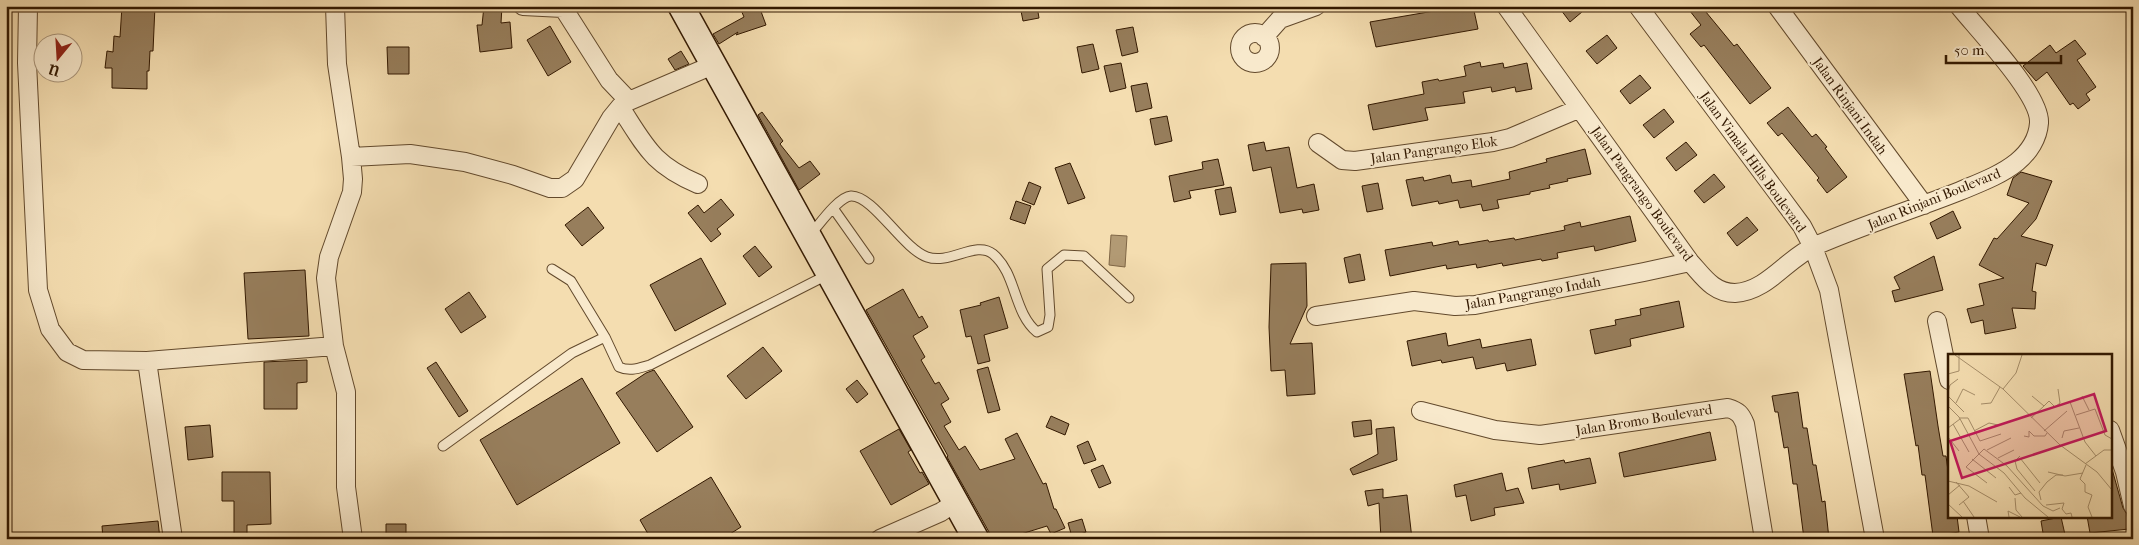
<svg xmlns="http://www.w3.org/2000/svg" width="2139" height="545" font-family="'IM FELL French Canon',serif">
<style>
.water{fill:#b29a74;stroke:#7f6646}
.building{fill:#977e5c;stroke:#321800}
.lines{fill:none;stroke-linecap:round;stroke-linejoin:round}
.lane-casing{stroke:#62492c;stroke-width:11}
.street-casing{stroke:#62492c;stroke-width:20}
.secondary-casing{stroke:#321800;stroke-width:28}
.lane{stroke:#f8e9cc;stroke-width:9}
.street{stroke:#f8e9cc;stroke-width:18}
.secondary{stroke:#f8e9cc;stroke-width:25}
.labels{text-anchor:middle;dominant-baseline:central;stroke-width:4.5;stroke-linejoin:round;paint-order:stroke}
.street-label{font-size:14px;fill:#321800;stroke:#f8e9cc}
.inset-road{fill:none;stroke:#a68e6a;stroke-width:1}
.view{fill:#c2185b;fill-opacity:0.15;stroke:#c2185b;stroke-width:2.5}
.inset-edge{fill:none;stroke:#321800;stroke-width:2.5}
</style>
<rect width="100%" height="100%" fill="#f4ddb0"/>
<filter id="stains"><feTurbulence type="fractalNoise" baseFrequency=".004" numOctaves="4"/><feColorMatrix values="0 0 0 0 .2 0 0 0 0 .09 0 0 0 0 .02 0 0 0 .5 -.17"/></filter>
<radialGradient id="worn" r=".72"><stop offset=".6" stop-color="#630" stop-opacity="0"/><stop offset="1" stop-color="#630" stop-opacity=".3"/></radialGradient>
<path class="water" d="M1111,235L1127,236L1125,267L1109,265Z"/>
<path class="building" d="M122,6H155L153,51H150L149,71H147V89L112,88V68H105L107,51L113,52L114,36L120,37Z
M484,6H502L501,23L510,22L512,48L480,52L477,25H482Z
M752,6H759L766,25L736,35L738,32L719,44L713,34L744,17L741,10Z
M1020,6H1037L1039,18L1023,21Z
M1463,6H1473L1478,29L1376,47L1370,22Z
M1558,6H1589L1570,22Z
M1686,6H1701L1734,46L1737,44L1771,88L1750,104L1704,45L1701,47L1690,34L1701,25Z
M550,26L571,62L548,76L527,40Z
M1133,27L1138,52L1122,56L1116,30Z
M1607,35L1617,48L1597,64L1586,51Z
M2075,40L2086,54L2077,60L2096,87L2086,94L2090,100L2078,109L2073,103L2070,105L2047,72L2036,81L2023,66L2050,45L2056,53Z
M1093,44L1099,69L1082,73L1077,47Z
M387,47H409V74H388Z
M681,51L689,64L675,70L668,59Z
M1480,62L1481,67L1503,63L1504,68L1527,63L1532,89L1516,92L1515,87L1492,92L1491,87L1463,92L1465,103L1425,108L1428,120L1373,130L1368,105L1424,94L1422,82L1438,79L1439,81L1466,76L1464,66Z
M1121,63L1126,88L1110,92L1104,66Z
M1640,75L1651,88L1630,104L1620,91Z
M1147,83L1152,108L1136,112L1131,86Z
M1788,107L1812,137L1816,134L1827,147L1825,148L1847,177L1827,193L1817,180L1819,178L1782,133L1778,136L1767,123Z
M1664,109L1674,122L1654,138L1643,125Z
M762,112L783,141L780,144L799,168L810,161L820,174L799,190L758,115Z
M1167,116L1172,141L1155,145L1150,119Z
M1264,142L1266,151L1289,147L1297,188L1314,184L1319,210L1303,213L1302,209L1280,213L1271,167L1253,171L1248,145Z
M1686,142L1697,155L1676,171L1666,158Z
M1585,149L1591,174L1567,179L1568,181L1549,185L1550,188L1530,192V194L1497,200L1499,208L1483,211L1481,204L1460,208L1458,200L1439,204L1438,201L1412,206L1406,180L1423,177L1424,181L1450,175L1452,183L1471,180L1472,187L1510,179L1509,172L1547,162L1546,159Z
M1218,159L1224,185L1189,191L1191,198L1174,202L1169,176L1203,169L1202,162Z
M1070,163L1085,198L1068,204L1055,168Z
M2021,172L2052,181L2036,219L2021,236L2053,245L2046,266L2036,263L2032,291L2036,292L2035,309L2012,308L2016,328L1985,334L1983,320L1971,323L1967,309L1984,305L1979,284L2004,278L1979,265L1994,238L1997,239L2029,203L2007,195L2013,178Z
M1714,174L1725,187L1704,203L1694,191Z
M1029,182L1041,187L1034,205L1022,200Z
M1378,183L1383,209L1367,212L1362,186Z
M1231,187L1236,212L1220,215L1215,190Z
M721,199L734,215L717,229L721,234L711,242L688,213L698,205L704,213Z
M1016,201L1031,206L1025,224L1010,219Z
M588,207L604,228L582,246L565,225Z
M1953,211L1961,228L1937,239L1930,223Z
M1630,216L1636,241L1595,251L1594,246L1557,253L1558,258L1542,261L1541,259L1503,266L1502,263L1477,268L1476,264L1447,269L1446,265L1390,276L1385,250L1432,242L1433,246L1458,241L1459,245L1488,240L1489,242L1514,238L1515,240L1565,230L1564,226L1580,222L1581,227Z
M1747,217L1758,230L1737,246L1727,233Z
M755,246L772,267L759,277L743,256Z
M1360,254L1365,280L1349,283L1344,258Z
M1934,256L1943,290L1895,302L1892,291L1900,289L1894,277Z
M701,258L726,304L675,331L650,285Z
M1306,263L1307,306L1290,344L1312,343L1315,394L1287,396L1285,370L1271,371L1269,327L1271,264Z
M305,270L309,336L248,339L244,273Z
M903,289L919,318L922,316L928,327L913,336L925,357L921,360L935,384L939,382L949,399L941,404L951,422L944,426L959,450L965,446L980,470L1015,459L1005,439L1017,433L1043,484L1046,483L1054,509H1056L1065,528L1051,534L1047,526L1005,539H990L989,532L947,457L948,456L866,310Z
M469,292L486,317L461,333L445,309Z
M999,297L1008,328L984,335L990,361L978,364L971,336L966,337L960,310L981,305L980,303Z
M1679,301L1684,327L1630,339L1631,346L1595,354L1590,330L1616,325L1615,320L1641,315L1640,309Z
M1446,333L1448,346L1480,339L1482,348L1531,339L1536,365L1507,371L1505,363L1476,369L1473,357L1442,363L1441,360L1412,366L1407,341Z
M763,347L782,371L746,399L727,376Z
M307,360V382L297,383V409H264V362Z
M436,362L468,411L459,417L427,368Z
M988,367L1000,410L988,413L977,370Z
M654,370L693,427L657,452L616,393L646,373Z
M1930,371L1938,426L1943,456H1946L1949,478V516H1957L1959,532L1933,536L1925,475H1922L1918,445L1916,446L1904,374Z
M582,378L620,443L517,505L480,440Z
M857,380L868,394L857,403L846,389Z
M1798,392L1803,428H1807L1813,465H1816L1822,502L1825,501L1829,539H1804L1797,484H1793L1788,447L1784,448L1778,412H1775L1772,396Z
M1051,416L1069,424L1065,435L1046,427Z
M1371,420L1372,434L1354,437L1352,422Z
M210,425L213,457L188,460L185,427Z
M1394,427L1397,460L1353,475L1350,469L1378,454L1376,429Z
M899,429L911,450L908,452L920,473L922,472L929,484L891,505L860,451Z
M1710,432L1716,460L1624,477L1619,453Z
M1088,441L1096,460L1084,464L1077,446Z
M1590,458L1596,483L1560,490L1559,484L1532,489L1528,468L1564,460L1565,463Z
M2110,462L2123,508L2127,514L2129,529L2090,533L2087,516H2110Z
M1103,465L1111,483L1099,488L1091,470Z
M222,472H270L271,524L247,525V539H234V501H222Z
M1502,473L1506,491L1518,488L1524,503L1494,508L1495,515L1471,521L1466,495L1456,497L1454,485Z
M711,477L741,527L722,539H651L640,520Z
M1383,489V498L1407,495L1412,539H1381L1379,503L1368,506L1365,491Z
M2061,517L2066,539H2044L2041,521Z
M1082,519L1086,532L1072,537L1068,523Z
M158,521L160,539H103L102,526Z
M386,524H406V536H386Z"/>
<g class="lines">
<defs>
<path id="lane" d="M833,208L869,259
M810,235C819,225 838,197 851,196C873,195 903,249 927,257C950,265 976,240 993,254C1017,274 1013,312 1037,332L1048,327L1050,315L1047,269L1064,255L1084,256L1129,298
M552,269L571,281L605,337
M443,446L572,353L605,337L619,367C630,372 639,368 650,365L829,274"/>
<path id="street" d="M28,6L27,63L38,290L50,329L67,352L83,360L147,361L334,346
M335,6L337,64L351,157L353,179L352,192L329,257L326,278L334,346L346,392V487L353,539
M523,6L563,8
M562,6L609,80L629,101L713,65
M1506,6L1690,262C1703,276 1713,293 1735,293C1768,291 1787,258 1815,246C1863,225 1912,210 1960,191C1979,183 2001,175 2017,162C2029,152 2038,138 2039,123C2041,95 1978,30 1959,6
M1638,6L1779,195L1802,226L1813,247L1829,290L1875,539
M1777,6L1924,205
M1240 48a15 15 0 1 1 30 0a15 15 0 1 1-30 0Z
M1264,37L1280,19L1316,6
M620,107C646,147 652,164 698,184
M1318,143L1342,160L1355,161L1493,142L1510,138L1578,109
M351,157L410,154L465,162L513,175L550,188H562L575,179L611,118L620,107L629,101
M1316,316L1414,301L1455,306L1475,305L1644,272L1690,262
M1937,321L1949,380
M147,361L173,539
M1421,411L1495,430L1540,435L1728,408C1738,411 1741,414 1745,424L1764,539
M2110,430L2125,472L2133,506
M1976,516L1980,539
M880,539L941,512L956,502"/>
<path id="secondary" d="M681,6L976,539"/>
</defs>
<use href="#lane" class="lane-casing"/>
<use href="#street" class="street-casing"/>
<use href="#secondary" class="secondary-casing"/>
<use href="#lane" class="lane"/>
<use href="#street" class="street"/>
<use href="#secondary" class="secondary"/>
</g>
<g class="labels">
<g class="street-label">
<text transform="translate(1850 106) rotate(54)">Jalan Rinjani Indah</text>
<text transform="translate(1434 150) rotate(-8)">Jalan Pangrango Elok</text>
<text transform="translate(1753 162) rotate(54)">Jalan Vimala Hills Boulevard</text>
<text transform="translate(1642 194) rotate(54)">Jalan Pangrango Boulevard</text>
<text transform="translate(1934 199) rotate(-22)">Jalan Rinjani Boulevard</text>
<text transform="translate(1533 293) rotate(-10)">Jalan Pangrango Indah</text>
<text transform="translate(1644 420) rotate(-9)">Jalan Bromo Boulevard</text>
</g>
</g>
<g transform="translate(1948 354)">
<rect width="164" height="164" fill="#f4ddb0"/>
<path class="inset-road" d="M7,1L55,35L112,91L149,118L164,136M0,20L11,17V1M55,35L68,19L74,1M0,38L2,31L10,25M0,42L16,58M134,42L141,56M122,48L137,88L148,102M8,49L15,35L27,41M33,50L43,49L52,33M0,52L11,63L31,100L56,119L77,144L100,163M96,52L101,47L107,53L112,49L110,35M128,61L147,55L157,81L164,85M11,64H20L32,87L53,80M83,64L96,52L84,42M5,70L21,98M0,74L12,65M26,77L41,69L50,71M96,77L119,57M76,82L81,83V77L86,82H97L99,79M0,83L11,97M114,84L116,77L131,74M39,96L63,84M72,102L67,107L69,115L87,137M50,104L66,96M72,104L92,129M24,105L48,124M137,110L156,96H164M138,111L132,125L137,130V138L144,141L140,153L144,163M100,118L117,122L135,119M0,127L21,132L49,148M8,128L21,143L11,151M39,129L18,113L36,95L59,112L95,152L105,157L112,154M61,133L67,141L73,139M0,141L12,131M67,144L68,156L74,163M93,146L91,138L99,128L108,121H115M15,147L26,163M0,150L14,163M98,151L116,149L114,155L118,160L123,159L124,163M61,163L60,157L72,163"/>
<path class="view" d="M146,40L158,77L14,124L2,87Z"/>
<rect width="164" height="164" class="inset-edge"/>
</g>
<rect width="2139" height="545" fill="none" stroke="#f4ddb0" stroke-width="25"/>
<rect x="8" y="8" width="2124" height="530" fill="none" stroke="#321800" stroke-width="2.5"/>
<rect x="12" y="12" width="2114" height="520" fill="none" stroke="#321800"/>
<g transform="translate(58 58) rotate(198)"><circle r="24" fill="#f8e9cc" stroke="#a9957a"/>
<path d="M0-4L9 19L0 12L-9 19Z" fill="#8f2418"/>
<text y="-8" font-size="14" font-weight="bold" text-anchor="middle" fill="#321800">U</text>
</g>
<path d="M1946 55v8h115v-8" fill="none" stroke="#321800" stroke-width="2.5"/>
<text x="1954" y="55" font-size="15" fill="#321800" stroke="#f8e9cc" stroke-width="4" paint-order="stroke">50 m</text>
<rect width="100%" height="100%" filter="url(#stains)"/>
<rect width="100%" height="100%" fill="url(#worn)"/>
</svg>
